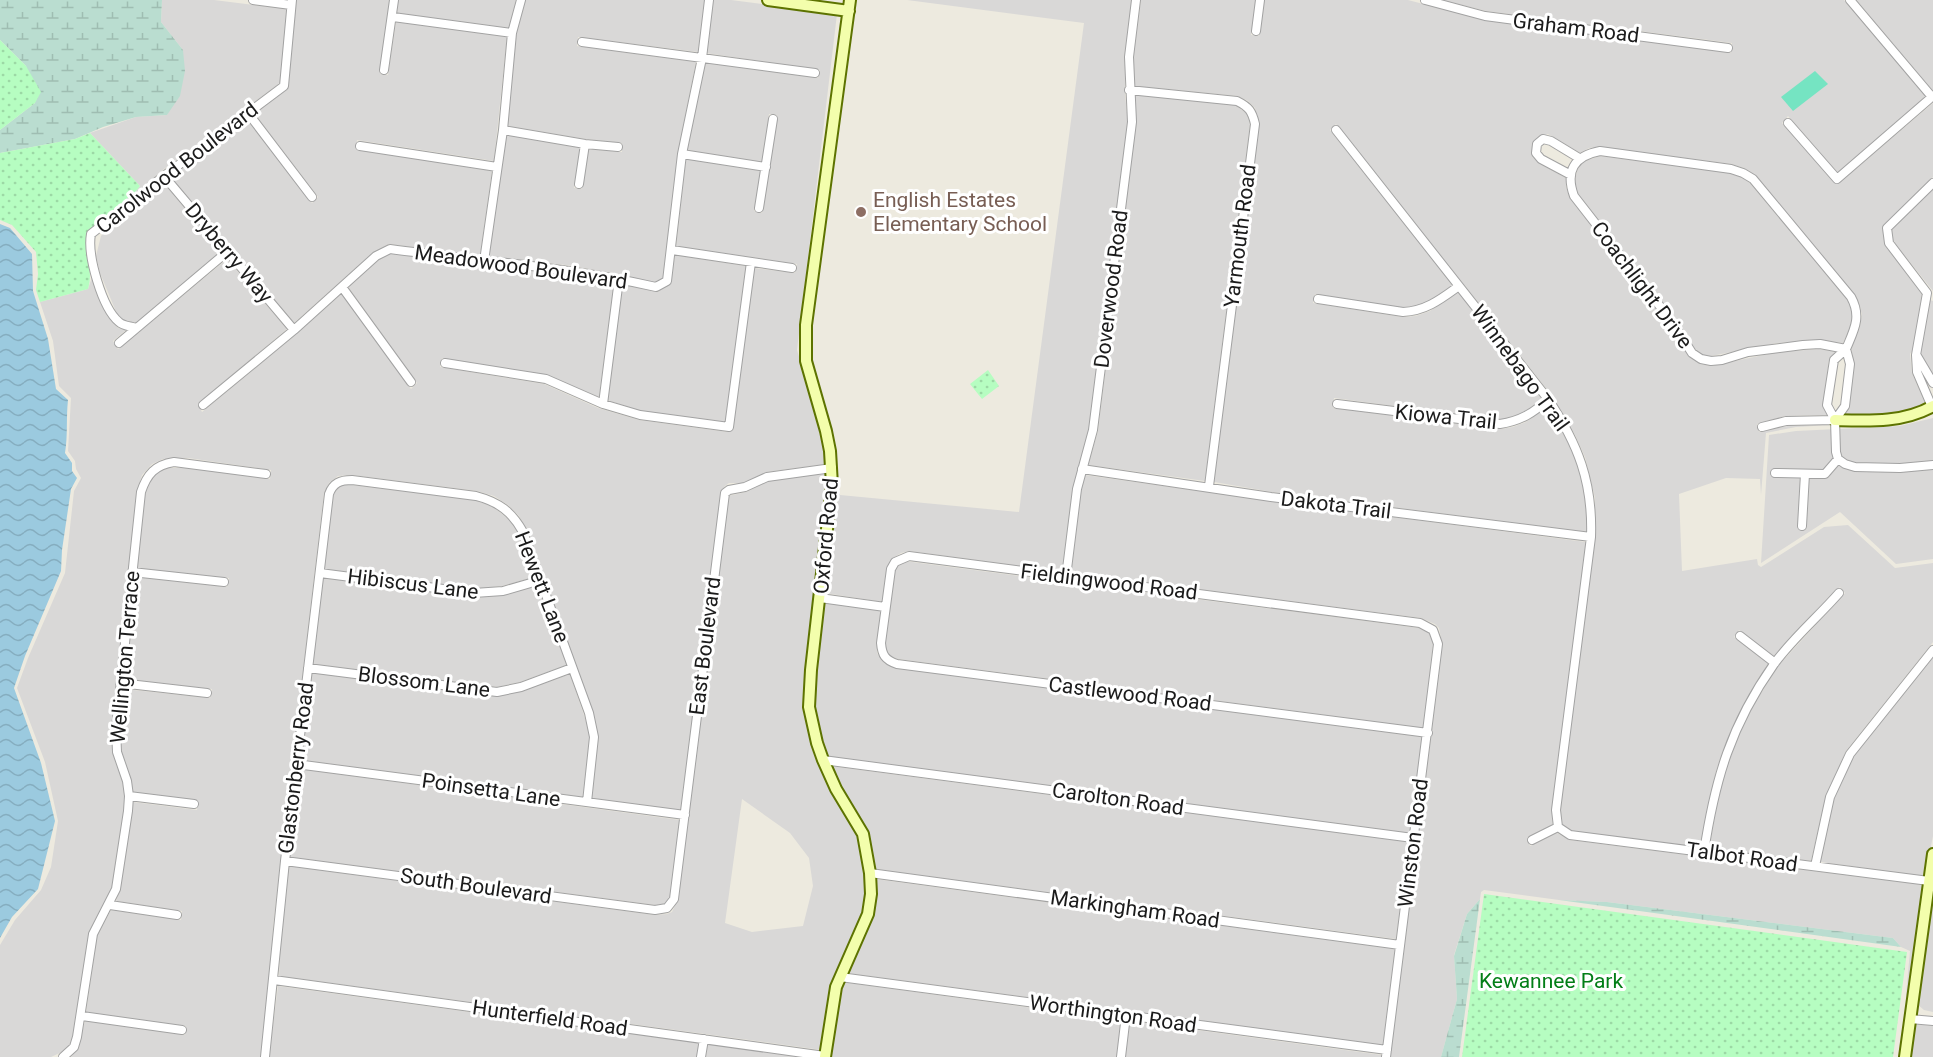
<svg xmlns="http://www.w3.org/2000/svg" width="1933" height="1057" font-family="Roboto,sans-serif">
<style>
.residential{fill:#d9d8d7;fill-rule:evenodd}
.wetland{fill:url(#wetland-marsh)}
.park{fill:url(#park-dots)}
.pitch{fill:#75e4c2}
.water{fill:url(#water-waves)}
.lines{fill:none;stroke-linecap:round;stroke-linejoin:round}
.street-casing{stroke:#a2a2a2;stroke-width:10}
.secondary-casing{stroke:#5d7300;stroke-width:14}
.street{stroke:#fff;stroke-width:8}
.secondary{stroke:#f3feac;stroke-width:10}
.education-dot{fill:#8d6e63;stroke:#fff;stroke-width:2}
.labels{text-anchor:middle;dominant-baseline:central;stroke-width:6;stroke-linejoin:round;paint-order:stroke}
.street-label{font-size:21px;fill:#1b1b1b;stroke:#fff}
.education-label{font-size:21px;fill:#785e54;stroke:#fff;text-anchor:start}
.park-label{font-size:21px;fill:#037e17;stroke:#fff}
</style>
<defs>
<pattern id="wetland-marsh" width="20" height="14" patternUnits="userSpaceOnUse" patternTransform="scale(1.5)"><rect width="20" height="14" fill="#baddd0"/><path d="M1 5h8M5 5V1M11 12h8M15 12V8" fill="none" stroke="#9fbdb2"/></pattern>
<pattern id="park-dots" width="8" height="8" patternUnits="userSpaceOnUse" patternTransform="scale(1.5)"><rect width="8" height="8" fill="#b6fdc1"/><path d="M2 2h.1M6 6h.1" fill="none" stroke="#9cd8a5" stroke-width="1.8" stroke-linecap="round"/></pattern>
<pattern id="water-waves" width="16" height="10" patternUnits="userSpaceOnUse" patternTransform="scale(1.5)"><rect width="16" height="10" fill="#9bcadf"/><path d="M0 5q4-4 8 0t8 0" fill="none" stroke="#85adbf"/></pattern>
</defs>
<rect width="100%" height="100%" fill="#edeadf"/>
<path class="residential" d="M162,0H214L287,9L280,83L164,169L132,196L140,186L90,133L136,117L167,115L183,50L161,22Z
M296,0H390L380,74L388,75L396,22L507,37L494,161L357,140L356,149L492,171L480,256L389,244L374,252L294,323L170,176L247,119L312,203L318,197L254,113L288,86Z
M398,0H516L509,28L397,13Z
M525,0H705L698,52L578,37L577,46L696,62L677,158L663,278L655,283L623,275L566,265L488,257L506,135L580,148L574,188L582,189L588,149L622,152V143L585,139L507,126L516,34Z
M713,0H731L837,14L797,350L822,433L827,464L767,472L744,483H729L725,486L721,492L681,810L591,798L598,738L593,712L527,530L519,516L508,505L494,496L477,491L352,475L338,476L329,483L324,493L273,927L272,964L261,1057H71L78,1048L85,1021L185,1035L186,1026L86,1012L97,935L111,910L181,920L182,911L116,901L120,890L133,802L197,810L198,801L133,792L121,751L120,728L124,689L210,698L212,689L125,679L135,577L227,587L229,578L136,568L145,493L149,481L156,472L164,468H187L270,479L271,470L188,458L163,459L152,464L142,475L137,491L112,727L113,753L123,782L125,797L124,811L112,888L89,933L73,1035L70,1044L64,1051L51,1057H0V945L15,920L41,890L51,867L58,821L45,762L17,688L28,658L65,573L74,491L81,478L76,469L75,461L68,451L71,398L59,386L53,341L40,302L88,289L92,277L111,320L118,328L126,330L113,341L118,349L137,333H139L140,331L227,259L287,329L198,404L202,412L294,336L342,293L411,389L417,383L348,287L378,260L391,253L565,275L614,283L599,397L546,375L442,358L440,367L544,384L598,408L639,420L728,432L733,427L754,268L795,273L797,264L676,246L686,159L761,171L754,211L762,213L769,172L777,115L769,114L762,162L687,150L705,63L818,78L820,70L706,53Z
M907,0H1132L1125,57V94L1128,122L1089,429L1073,489L1063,572L909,551L901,553L893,558L888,566L882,602L825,593L836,476L840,495L1019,512L1084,23Z
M1141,0H1256L1251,35L1259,36L1264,0H1408L1484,20L1731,53L1732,43L1486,11L1442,0H1844L1926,96L1838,173L1788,116L1782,123L1834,182L1839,183L1933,103V177L1884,225L1883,229L1886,246L1922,294L1913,350L1910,354L1912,373L1926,405L1905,412L1873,416H1844L1849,407L1854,364L1851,348L1860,326L1862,314L1859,303L1854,294L1755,175L1744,168L1731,164L1601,147L1589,148L1580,153L1548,134L1537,138L1532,147L1533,157L1539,163L1566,178V187L1571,199L1670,326L1690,357L1700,364L1711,366L1778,352L1819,349L1836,352L1829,360L1823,404L1828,415L1785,416L1757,424L1759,432L1787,426L1831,425L1796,427L1766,433L1761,495L1760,479L1726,478L1679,494L1682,571L1757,559L1758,565L1761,567L1824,527L1848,525L1895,568L1933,563V642L1846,751L1826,796L1811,861L1709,848L1723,774L1738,737L1753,706L1778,666L1845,593L1840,587L1774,657L1739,630L1734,637L1769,664L1746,701L1730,733L1716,771L1701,847L1571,831L1561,825L1560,810L1595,534V498L1585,457L1575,435L1549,392L1336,124L1330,130L1453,285L1427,303L1416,307L1403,308L1315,294L1313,303L1402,317L1416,316L1430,311L1458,292L1542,399L1523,413L1500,420L1334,398L1333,408L1500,429L1513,427L1526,422L1548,406L1568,440L1577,460L1586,500L1587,532L1272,492L1214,482L1259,123L1255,108L1248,101L1238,96L1133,86V57Z
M1856,0H1933V91Z
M1134,95L1235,105L1248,114L1250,125L1205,481L1088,465L1098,431L1136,122Z
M1600,156L1730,173L1741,177L1750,183L1848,300L1854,314L1852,324L1843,343L1820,340L1777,343L1711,356L1703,355L1695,349L1676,320L1578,194L1574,184L1578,168L1582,162Z
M163,182L221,252L136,323L123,320L117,314L100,273L96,256L101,236L107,229Z
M1933,189V291L1893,241L1891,230Z
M675,255L746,266L726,422L641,411L607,400L623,284L658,292L671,281Z
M1930,300L1933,301V376L1920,354Z
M1933,418V559L1896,564L1840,512L1761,563L1769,435L1796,431L1900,426Z
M828,473L805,708L808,726L818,764L859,837L864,855L866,894L863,913L836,972L822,1050L279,976L281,931L288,866L655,915L667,914L672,912L678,899L728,496L746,492L768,481ZM742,799L790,833L809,858L813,886L803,926L752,932L725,923Z
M1085,475L1271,501L1586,542L1552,809L1553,825L1527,838L1530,846L1557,833L1570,840L1924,885L1909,999L1906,995L1910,951L1901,947L1893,938L1607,902L1559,900L1484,890L1481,892L1480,899L1467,914L1454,955L1457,999L1441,1057H1390L1432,729L1442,644L1439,628L1435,624L1421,618L1071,573L1081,490Z
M344,484L475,500L491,505L512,522L520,535L535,577L502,586L475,589L324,569L333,495L335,490Z
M904,561L1419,628L1430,633L1433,644L1424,728L898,659L890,656L886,651L885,643L895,570L898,565Z
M323,578L474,598L503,595L538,585L567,665L520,682L497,687L313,664Z
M824,603L881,611L877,642V653L884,663L896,668L1423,737L1410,833L826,756L821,742L813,707V691Z
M1933,657V836L1925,876L1820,862L1834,799L1853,756Z
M312,673L497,696L522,691L570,674L589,730V753L583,797L301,760Z
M830,766L1409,842L1396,939L874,869L866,832L840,787Z
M300,769L680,820L670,897L665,904L655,905L289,857Z
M875,879L1395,949L1383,1045L846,973L871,916Z
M1933,881V1012L1924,1010L1917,1004Z
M842,982L1121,1020L1117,1057H829L837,999Z
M278,986L699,1043L697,1057H269Z
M1130,1021L1382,1055L1381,1057H1125Z
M1914,1024L1933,1026V1057H1909Z
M707,1044L801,1057H706Z"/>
<path class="wetland" d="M0,0H162L161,22L183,50L185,71L180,96L167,115L136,117L103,127L75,139L0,153V130L35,103L26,66L0,40Z
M1480,899L1459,1057H1441L1457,999L1454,956L1467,914Z
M1559,900L1607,902L1893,938L1901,947Z"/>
<path class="park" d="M0,40L26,66L41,92L35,103L0,130Z
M90,133L140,186L132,196L87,233C84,252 94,270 88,289L40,302L36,290L38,274L36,252L12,225L0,220V153L75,139Z
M988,370L999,386L982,399L970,384Z
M1484,894L1907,952L1893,1057H1462Z"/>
<path class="pitch" d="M1815,71L1828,84L1793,111L1781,97Z"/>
<path class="water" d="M0,224L10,228L32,254L33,291L48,339L56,389L68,400C66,418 68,436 65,453L72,463V471L77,478L71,489L62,550L61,571L25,656L14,688L41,763L55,821L38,889L12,917L0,938Z"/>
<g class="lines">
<defs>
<path id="street" d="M253,0L291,5
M1425,0L1485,16L1728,48
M1850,0L1932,97
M393,17L512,33
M1256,31L1260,0
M582,42L815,73
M384,70L394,0
M1129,90L1237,101C1249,107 1252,111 1255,124L1209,486
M248,113L312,197
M1788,123L1837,179L1933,96
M503,130L585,144L618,147
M1336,130L1548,399C1578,444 1593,482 1591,537L1556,810L1558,827
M360,146L497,167
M1600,151L1731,169L1743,173L1753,179L1851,297C1862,317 1854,330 1846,349L1820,344L1803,345L1748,352L1722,360L1711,361L1701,359L1692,353L1673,323L1574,196C1565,171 1574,156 1600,151Z
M682,154L766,167
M1571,175L1541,159L1536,153L1537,144L1543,139L1551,141L1579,158
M164,176L294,330
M579,184L585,144
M759,208L773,119
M672,250L792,268
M484,261L503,130L512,33L521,0
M342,287L411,382
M1318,299L1403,312C1426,311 1441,299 1459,286
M136,328C130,326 123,326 119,322C102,308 87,255 91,234L164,176L284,86L292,0
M119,343L227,252
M1917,356L1933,383
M445,363L546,379L603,404L640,415L729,427L751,262
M603,404L619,279
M1337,404L1500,424C1520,421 1534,413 1548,399
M203,405L294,330L376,256L390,249C479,261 569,267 656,287L667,281L682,154L702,58L709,0
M1932,407L1917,372L1916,355L1927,293L1889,243L1887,228L1933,183
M1835,420L1845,406L1850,364L1846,349L1834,360L1827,405L1835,420L1836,452L1838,459L1845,464L1855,467L1900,468L1933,465
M1762,427L1786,421L1835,420
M1082,469L1271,497L1591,537
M1775,473L1825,474L1838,459
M1802,526L1805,474
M132,572L224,582
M320,573L474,593L503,591L541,580
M1066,577L1077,489L1093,430L1132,122L1129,57L1136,0
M820,598L885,607
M1740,636L1775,663
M308,668L497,692L521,687L572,668
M120,683L207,693
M823,760L1413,838
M296,764L685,815
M129,796L194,804
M1558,827L1570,835L1929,881
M1532,840L1558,827
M1704,852C1715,779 1731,725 1774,664C1793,638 1818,617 1839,593
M285,861L655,910L667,908L674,899L725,493L729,490L745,487L767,477L832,468
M1815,866L1830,797L1850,754L1933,650
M870,873L1400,945
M110,905L177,915
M840,977L1387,1050
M274,980L825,1056
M82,1016L182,1030
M1910,1019L1933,1021
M63,1057L74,1047L77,1037L93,934L116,889L128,811L129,796L127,781L117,752L116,728L141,492C147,474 155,465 174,462L266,474
M265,1057L285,861L329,494C333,483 340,480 352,480L476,496C499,502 512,512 523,532L589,713L594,737L587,802
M701,1057L704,1039
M1121,1057L1126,1015
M1386,1057L1438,644L1433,630L1420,623L909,556L895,562L891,569L881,643C882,655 885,660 897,664L1428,733"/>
<path id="secondary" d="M768,0L849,11
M1835,420C1869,421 1903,423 1933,406
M825,1057L836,987L868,914L871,894L870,873L863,834L836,789L823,760L817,743L809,707L811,670L832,485L830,451L826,431L806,361V325L850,0
M1905,1057L1933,854"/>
</defs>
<use href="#street" class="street-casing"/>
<use href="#secondary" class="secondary-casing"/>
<use href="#street" class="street"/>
<use href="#secondary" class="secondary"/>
</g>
<circle class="education-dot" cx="861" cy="212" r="6"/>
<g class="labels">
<g class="street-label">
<text transform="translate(1576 28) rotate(7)">Graham Road</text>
<text transform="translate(177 168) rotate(-38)">Carolwood Boulevard</text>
<text transform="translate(1240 236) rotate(-83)">Yarmouth Road</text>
<text transform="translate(229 253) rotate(50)">Dryberry Way</text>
<text transform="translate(521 267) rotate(8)">Meadowood Boulevard</text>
<text transform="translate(1642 285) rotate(53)">Coachlight Drive</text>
<text transform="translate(1111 289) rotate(-83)">Doverwood Road</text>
<text transform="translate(1520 368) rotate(54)">Winnebago Trail</text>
<text transform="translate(1446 417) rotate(6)">Kiowa Trail</text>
<text transform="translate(1336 505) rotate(7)">Dakota Trail</text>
<text transform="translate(826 536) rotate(-85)">Oxford Road</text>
<text transform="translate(1109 582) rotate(7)">Fieldingwood Road</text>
<text transform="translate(413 584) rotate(7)">Hibiscus Lane</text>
<text transform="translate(542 587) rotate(69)">Hewett Lane</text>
<text transform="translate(705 646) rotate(-83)">East Boulevard</text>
<text transform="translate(125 657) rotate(-85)">Wellington Terrace</text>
<text transform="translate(424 682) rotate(7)">Blossom Lane</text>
<text transform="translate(1130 694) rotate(7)">Castlewood Road</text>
<text transform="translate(296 768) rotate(-83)">Glastonberry Road</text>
<text transform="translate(491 790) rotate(8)">Poinsetta Lane</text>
<text transform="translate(1118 799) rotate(8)">Carolton Road</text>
<text transform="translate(1413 843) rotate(-83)">Winston Road</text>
<text transform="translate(1742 857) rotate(8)">Talbot Road</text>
<text transform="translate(476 886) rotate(8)">South Boulevard</text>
<text transform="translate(1135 909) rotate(8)">Markingham Road</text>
<text transform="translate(1113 1014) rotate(8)">Worthington Road</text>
<text transform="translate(550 1018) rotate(8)">Hunterfield Road</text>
</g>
<g class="education-label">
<text x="873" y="200">English Estates<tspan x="873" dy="24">Elementary School</tspan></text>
</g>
<g class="park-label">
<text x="1551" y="981">Kewannee Park</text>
</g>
</g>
</svg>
